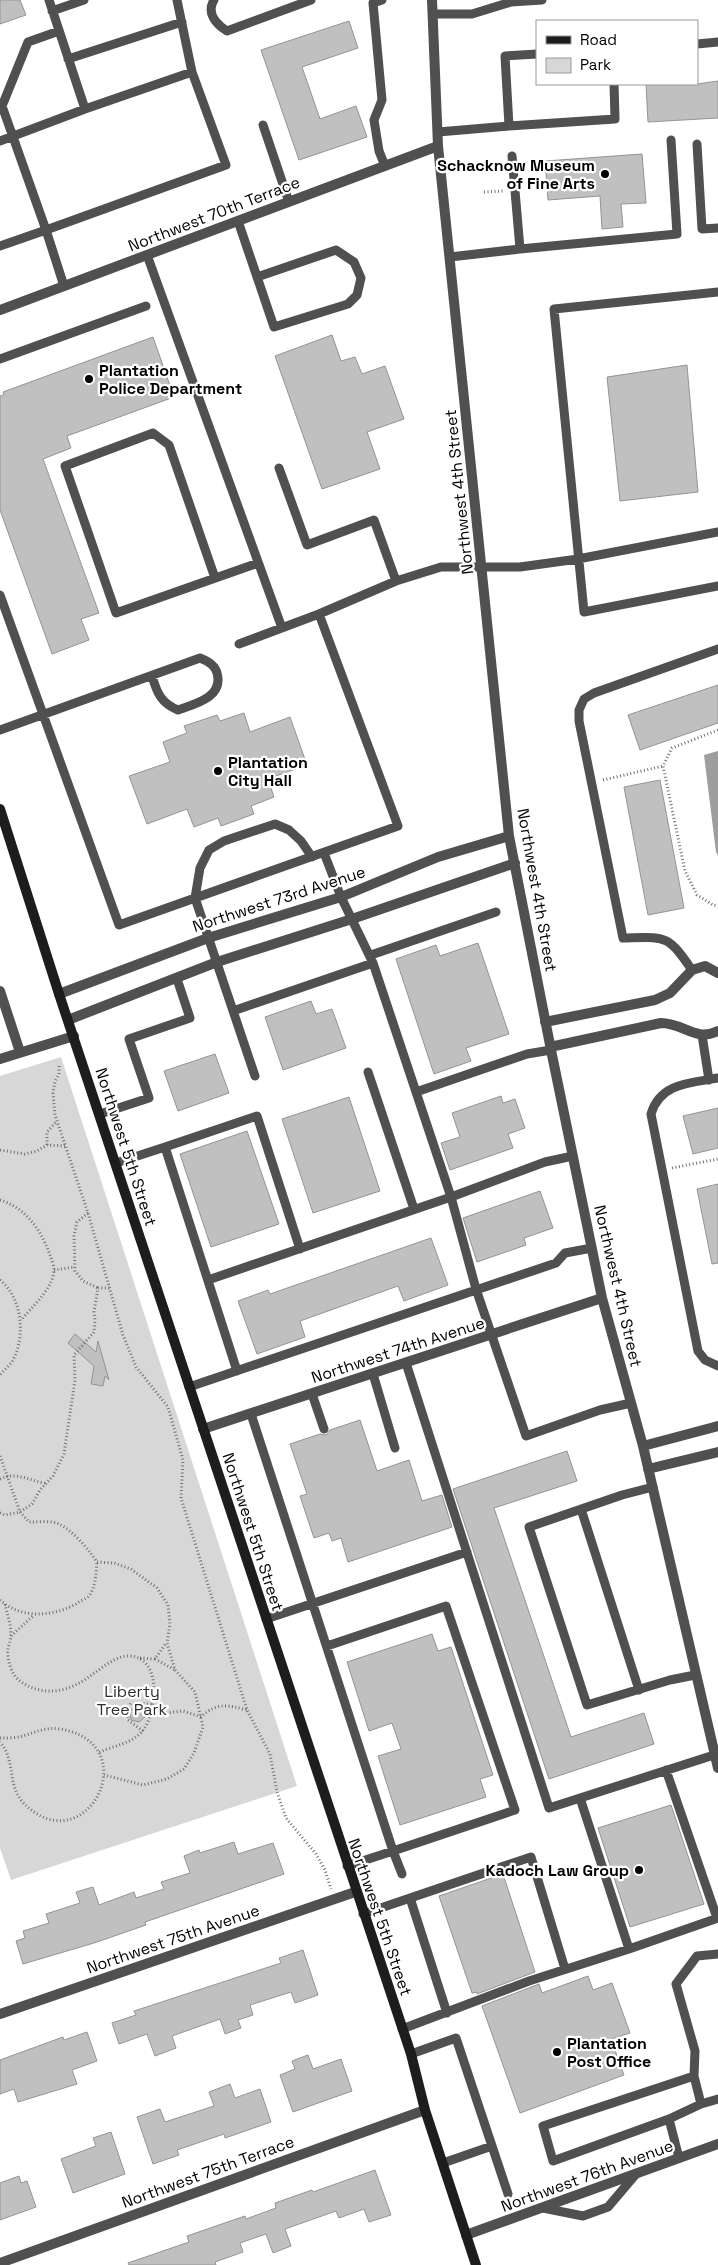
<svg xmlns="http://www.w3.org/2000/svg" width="718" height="2265" font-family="'Space Grotesk',sans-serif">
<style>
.green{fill:#d7d7d7}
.water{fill:#9e9e9e}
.building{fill:#c0c0c0;stroke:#949494}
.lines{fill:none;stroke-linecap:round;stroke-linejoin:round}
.path{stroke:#727272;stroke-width:3;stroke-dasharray:1 2.5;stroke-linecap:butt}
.lane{stroke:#505050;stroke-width:9}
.street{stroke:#505050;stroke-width:10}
.secondary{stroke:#1d1d1d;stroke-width:10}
.poi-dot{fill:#000;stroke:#fff;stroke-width:2}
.labels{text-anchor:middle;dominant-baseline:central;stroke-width:4.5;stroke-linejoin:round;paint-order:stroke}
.poi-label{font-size:16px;font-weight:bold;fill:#000;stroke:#fff;text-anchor:start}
.street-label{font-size:16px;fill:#000;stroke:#fff}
.park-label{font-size:16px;fill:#2e2e2e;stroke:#fff}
</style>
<rect width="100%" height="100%" fill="#fff"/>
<path class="green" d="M61,1057L297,1786L11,1880L0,1848V1076Z"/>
<path class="water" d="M718,751V856L716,852L704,755Z"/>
<path class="building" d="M0,0H20L26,15L0,24Z
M349,21L358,48L302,67L320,119L356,106L367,137L299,160L261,50Z
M718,81V118L648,122L646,84H697Z
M642,154L646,203L621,204L623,227L602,229L600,196L548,200L545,161Z
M332,335L341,361L355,357L362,374L385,366L404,419L367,432L380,469L322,489L275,356Z
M153,337L174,397L67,436L71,448L43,459L99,613L81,619L89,640L52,654L0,510V396L4,395L3,392Z
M687,365L698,492L620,501L607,377Z
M718,685V723L640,750L628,715Z
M244,713L250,732L290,717L307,765L268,779L274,797L251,806L254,814L221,826L218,818L194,827L187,809L147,824L129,776L170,762L163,742L187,733L184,726L217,715L220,721Z
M660,780L684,908L648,915L624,787Z
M478,943L509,1034L466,1048L471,1061L434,1074L396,959L436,945L440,956Z
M311,1001L316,1014L332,1009L346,1048L283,1070L265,1017Z
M215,1054L229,1093L178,1111L164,1071Z
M501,1096L503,1103L515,1099L525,1128L508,1134L513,1148L450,1170L441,1143L460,1137L452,1113Z
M349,1097L380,1191L313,1213L282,1119Z
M718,1108V1148L693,1154L683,1116Z
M247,1131L279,1224L211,1247L180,1154Z
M718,1184V1263L712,1264L697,1189Z
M540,1191L553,1228L524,1238L526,1245L477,1262L463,1218Z
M431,1238L448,1285L404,1301L398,1286L300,1321L305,1337L257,1354L238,1301L268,1290L270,1294Z
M75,1334L96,1352L98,1341L109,1380L105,1376L103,1386L91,1384L94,1366L68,1343Z
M360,1420L377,1471L409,1460L422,1501L442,1495L452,1527L348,1562L341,1538L332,1541L329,1533L314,1538L300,1496L307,1494L290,1444L320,1434L326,1435L330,1430Z
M567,1451L577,1481L494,1508L571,1737L644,1713L654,1744L549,1779L453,1489Z
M432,1634L438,1651L451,1647L493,1775L480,1779L486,1797L400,1825L378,1756L401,1749L392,1723L369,1731L347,1662Z
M136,1705L143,1708L146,1716L139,1722L131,1720L130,1711Z
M671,1805L704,1904L630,1927L598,1828Z
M234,1842L238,1854L273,1843L284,1874L145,1922L146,1925L94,1943L23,1964L16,1941L25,1938L23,1931L49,1923L46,1914L80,1903L76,1892L93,1887L99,1905L134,1892L136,1898L164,1889L161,1882L190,1873L184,1856L199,1850L200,1853Z
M503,1874L535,1972L477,1994V1992L472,1993L439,1896Z
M303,1950L318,1995L295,2003L291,1992L250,2005L253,2015L238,2020L241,2028L225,2034L220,2019L172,2036L176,2048L155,2056L147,2034L119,2044L112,2023L136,2015L134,2011L281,1963L279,1958Z
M588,1976L593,1990L612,1983L630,2033L611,2039L624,2075L520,2113L482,2006L539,1984L542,1993Z
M87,2032L97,2061L72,2070L77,2084L18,2102L14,2089L0,2094V2060L63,2037L64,2040Z
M308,2055L313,2069L341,2059L352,2091L293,2112L280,2075L295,2069L292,2061Z
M230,2084L235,2098L260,2089L271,2122L225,2138L224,2134L177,2150L179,2155L153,2164L137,2117L160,2109L165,2122L214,2106L209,2092Z
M111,2132L125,2174L73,2193L61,2159L96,2146L93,2138Z
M375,2170L391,2215L369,2222L364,2209L339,2218L336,2211L285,2229L291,2246L273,2253L266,2234L240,2243L243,2252L215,2262L216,2265H129L128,2263L189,2242L187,2236L245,2216L246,2219L276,2208L275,2203L312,2190L313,2192Z
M19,2176L21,2183L27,2181L36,2207L0,2220V2183Z"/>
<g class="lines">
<path class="path" d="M484,192L503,191
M718,730L672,748L663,766L685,871L697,895L713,905L718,906
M603,780L663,766
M59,1066V1074L55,1081L53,1093L55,1115L88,1213L123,1335L136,1367L168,1407L183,1460L181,1498L247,1710L270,1754L277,1792L286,1818L316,1854L325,1870L331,1889
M47,1145V1132L57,1121
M0,1150L25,1154L37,1151L47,1145L65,1146
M672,1168L718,1159
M0,1200C27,1208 43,1233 51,1258C52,1261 54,1266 54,1269C54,1288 32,1307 21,1320
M88,1213L77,1222L74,1236L75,1271L83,1281L98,1288
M54,1270L75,1267
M0,1280C22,1298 26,1335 13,1360C10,1365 4,1370 0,1375
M0,1456L20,1512L29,1522C39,1522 52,1520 61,1525C73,1531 90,1551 97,1562L114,1563L131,1569L157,1588L168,1605L170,1624L167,1643L175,1670L195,1692L203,1727L194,1753L184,1769L167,1779L143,1785L104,1775
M0,1479C17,1471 29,1481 45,1483
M0,1513L5,1515L20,1512L32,1504L40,1490L53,1476L64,1454L75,1380L74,1355L94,1332L95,1320L94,1312L98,1288H110
M0,1600C21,1619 52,1617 76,1604C79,1601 86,1599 89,1596C96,1586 96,1573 97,1562
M5,1604C7,1614 11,1624 11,1634C11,1639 9,1644 8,1649C7,1659 11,1674 19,1680C27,1687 37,1690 47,1691C86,1693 104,1655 130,1656C162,1658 157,1710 144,1729C133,1744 114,1745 98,1753
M11,1636L34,1615
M140,1658L155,1659L166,1643
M155,1659L175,1670
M153,1711L159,1714L183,1711L201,1717C217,1702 228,1705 247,1710
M143,1731L128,1720L127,1711L131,1703L154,1704
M0,1738C7,1738 16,1738 23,1736C36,1732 45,1727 60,1729C145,1743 90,1857 30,1809C4,1789 18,1763 0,1742"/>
<path class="lane" d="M49,0L85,109L192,72L226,165L46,230L64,286
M177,0L192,72
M214,0C206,13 216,24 227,31L311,0
M382,0L373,3L382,100L374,120L379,151L385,166
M52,11L84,0
M433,14H472L511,2L542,0
M697,44L718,42
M68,59L182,22
M263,125L289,202
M509,126L615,119L614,84
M438,132L509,126L505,56L537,54
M0,141L85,109
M697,144L702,229L718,228
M238,221L274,327L348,304L357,295L361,278L354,262L336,250L257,277
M0,246L46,230L2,106L28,42L59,31
M520,249L677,234L671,140
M147,255L282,628
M450,257L520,249L512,156
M718,292L554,309L584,612L718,586
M0,359L146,306
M279,468L307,545L374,520L396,581
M215,578L169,445L153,433L65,466L116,613C163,596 211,580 258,563
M0,595L119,925L398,826L319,614
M239,644L319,614L396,581L441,567H520L578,559L718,532
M0,730L200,658C208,661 215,665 217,673C224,697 195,704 178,710C161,703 157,693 152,676
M371,955L496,912
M692,970C667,934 667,937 623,938L579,721V710L584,699L594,693L718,649
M233,1011L373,963L341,897L324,853
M702,1035L709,1080
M368,1072L414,1209
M255,1076L195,898L200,868L209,850L224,841L275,824L289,830L301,841L312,857
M718,1078C690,1083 660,1083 651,1114L698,1351L705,1360L718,1366
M416,1092L527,1054L551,1050
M100,1114L149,1098L129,1039L190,1018L177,979
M573,1156L545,1162L451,1197L476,1289L526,1436L600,1410L631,1403
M116,1163L165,1147
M208,1280L451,1197L373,963
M406,1363L549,1808L714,1755
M237,1371L165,1147L257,1116L300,1249
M373,1374L395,1448
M189,1387L556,1263L565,1253L592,1248
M312,1394L324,1429
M251,1414L393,1851L347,1866
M653,1487L622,1495L529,1527L587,1705L670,1680L695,1675
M581,1509L639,1690
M266,1619L467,1552
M327,1646L446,1606L515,1810L393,1851L402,1874
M666,1770L717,1918
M580,1798L629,1949L718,1918
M410,1898L447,2013
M363,1914L531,1857L565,1969
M718,1954L697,1956L676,1984L695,2051L694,2076L701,2104L718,2099
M402,2029L529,1981L629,1949
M411,2054L456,2038L492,2146L443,2163
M669,2119L701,2104
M492,2146L508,2194
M679,2158L669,2119L553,2161L543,2126L694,2076
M543,2208L583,2216L608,2207L636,2174"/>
<path class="street" d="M432,0L438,146L509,836L551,1050L602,1298L643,1446L718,1768
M0,310L438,146
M0,991L20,1052
M59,994L208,938L341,897L438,857L509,836
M68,1020L217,962L352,919L515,863
M545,1022L655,1000L670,993L692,970L705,966L718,973
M550,1047L661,1023C684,1023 695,1042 718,1031
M0,1059L74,1036
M203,1429L602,1298
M643,1446L718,1426
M648,1469L718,1452
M0,2014L355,1892
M466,2235L718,2144
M0,2263L425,2110"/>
<path class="secondary" d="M0,809L59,994L411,2054L425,2110L476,2265"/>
</g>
<g class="poi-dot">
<circle cx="605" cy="174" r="5"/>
<circle cx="89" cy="379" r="5"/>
<circle cx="218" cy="771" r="5"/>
<circle cx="639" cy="1870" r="5"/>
<circle cx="557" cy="2052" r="5"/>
</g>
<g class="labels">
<g class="poi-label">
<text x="595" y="165" text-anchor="end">Schacknow Museum<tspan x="595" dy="18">of Fine Arts</tspan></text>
<text x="99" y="370">Plantation<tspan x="99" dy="18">Police Department</tspan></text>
<text x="228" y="762">Plantation<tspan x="228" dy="18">City Hall</tspan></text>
<text x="629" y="1870" text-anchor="end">Kadoch Law Group</text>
<text x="567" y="2043">Plantation<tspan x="567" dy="18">Post Office</tspan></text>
</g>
<g class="street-label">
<text transform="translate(214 214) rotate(-21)">Northwest 70th Terrace</text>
<text transform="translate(459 492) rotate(-96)">Northwest 4th Street</text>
<text transform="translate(537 890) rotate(80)">Northwest 4th Street</text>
<text transform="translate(279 899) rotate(-18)">Northwest 73rd Avenue</text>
<text transform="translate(126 1147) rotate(72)">Northwest 5th Street</text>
<text transform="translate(618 1286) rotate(77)">Northwest 4th Street</text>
<text transform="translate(398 1350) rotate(-18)">Northwest 74th Avenue</text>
<text transform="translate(253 1532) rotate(72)">Northwest 5th Street</text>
<text transform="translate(380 1917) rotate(71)">Northwest 5th Street</text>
<text transform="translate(173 1939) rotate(-19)">Northwest 75th Avenue</text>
<text transform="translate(208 2172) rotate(-20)">Northwest 75th Terrace</text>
<text transform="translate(587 2176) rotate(-20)">Northwest 76th Avenue</text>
</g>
<g class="park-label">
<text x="132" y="1691">Liberty<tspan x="132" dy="18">Tree Park</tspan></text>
</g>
</g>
<rect x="536" y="20" width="162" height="65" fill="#ffffff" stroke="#999999"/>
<rect x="546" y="36" width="25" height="8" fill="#1d1d1d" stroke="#999999"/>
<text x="580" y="45" font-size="15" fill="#000000">Road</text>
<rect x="546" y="58" width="25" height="15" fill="#d7d7d7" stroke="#999999"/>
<text x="580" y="70" font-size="15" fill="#000000">Park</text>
</svg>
